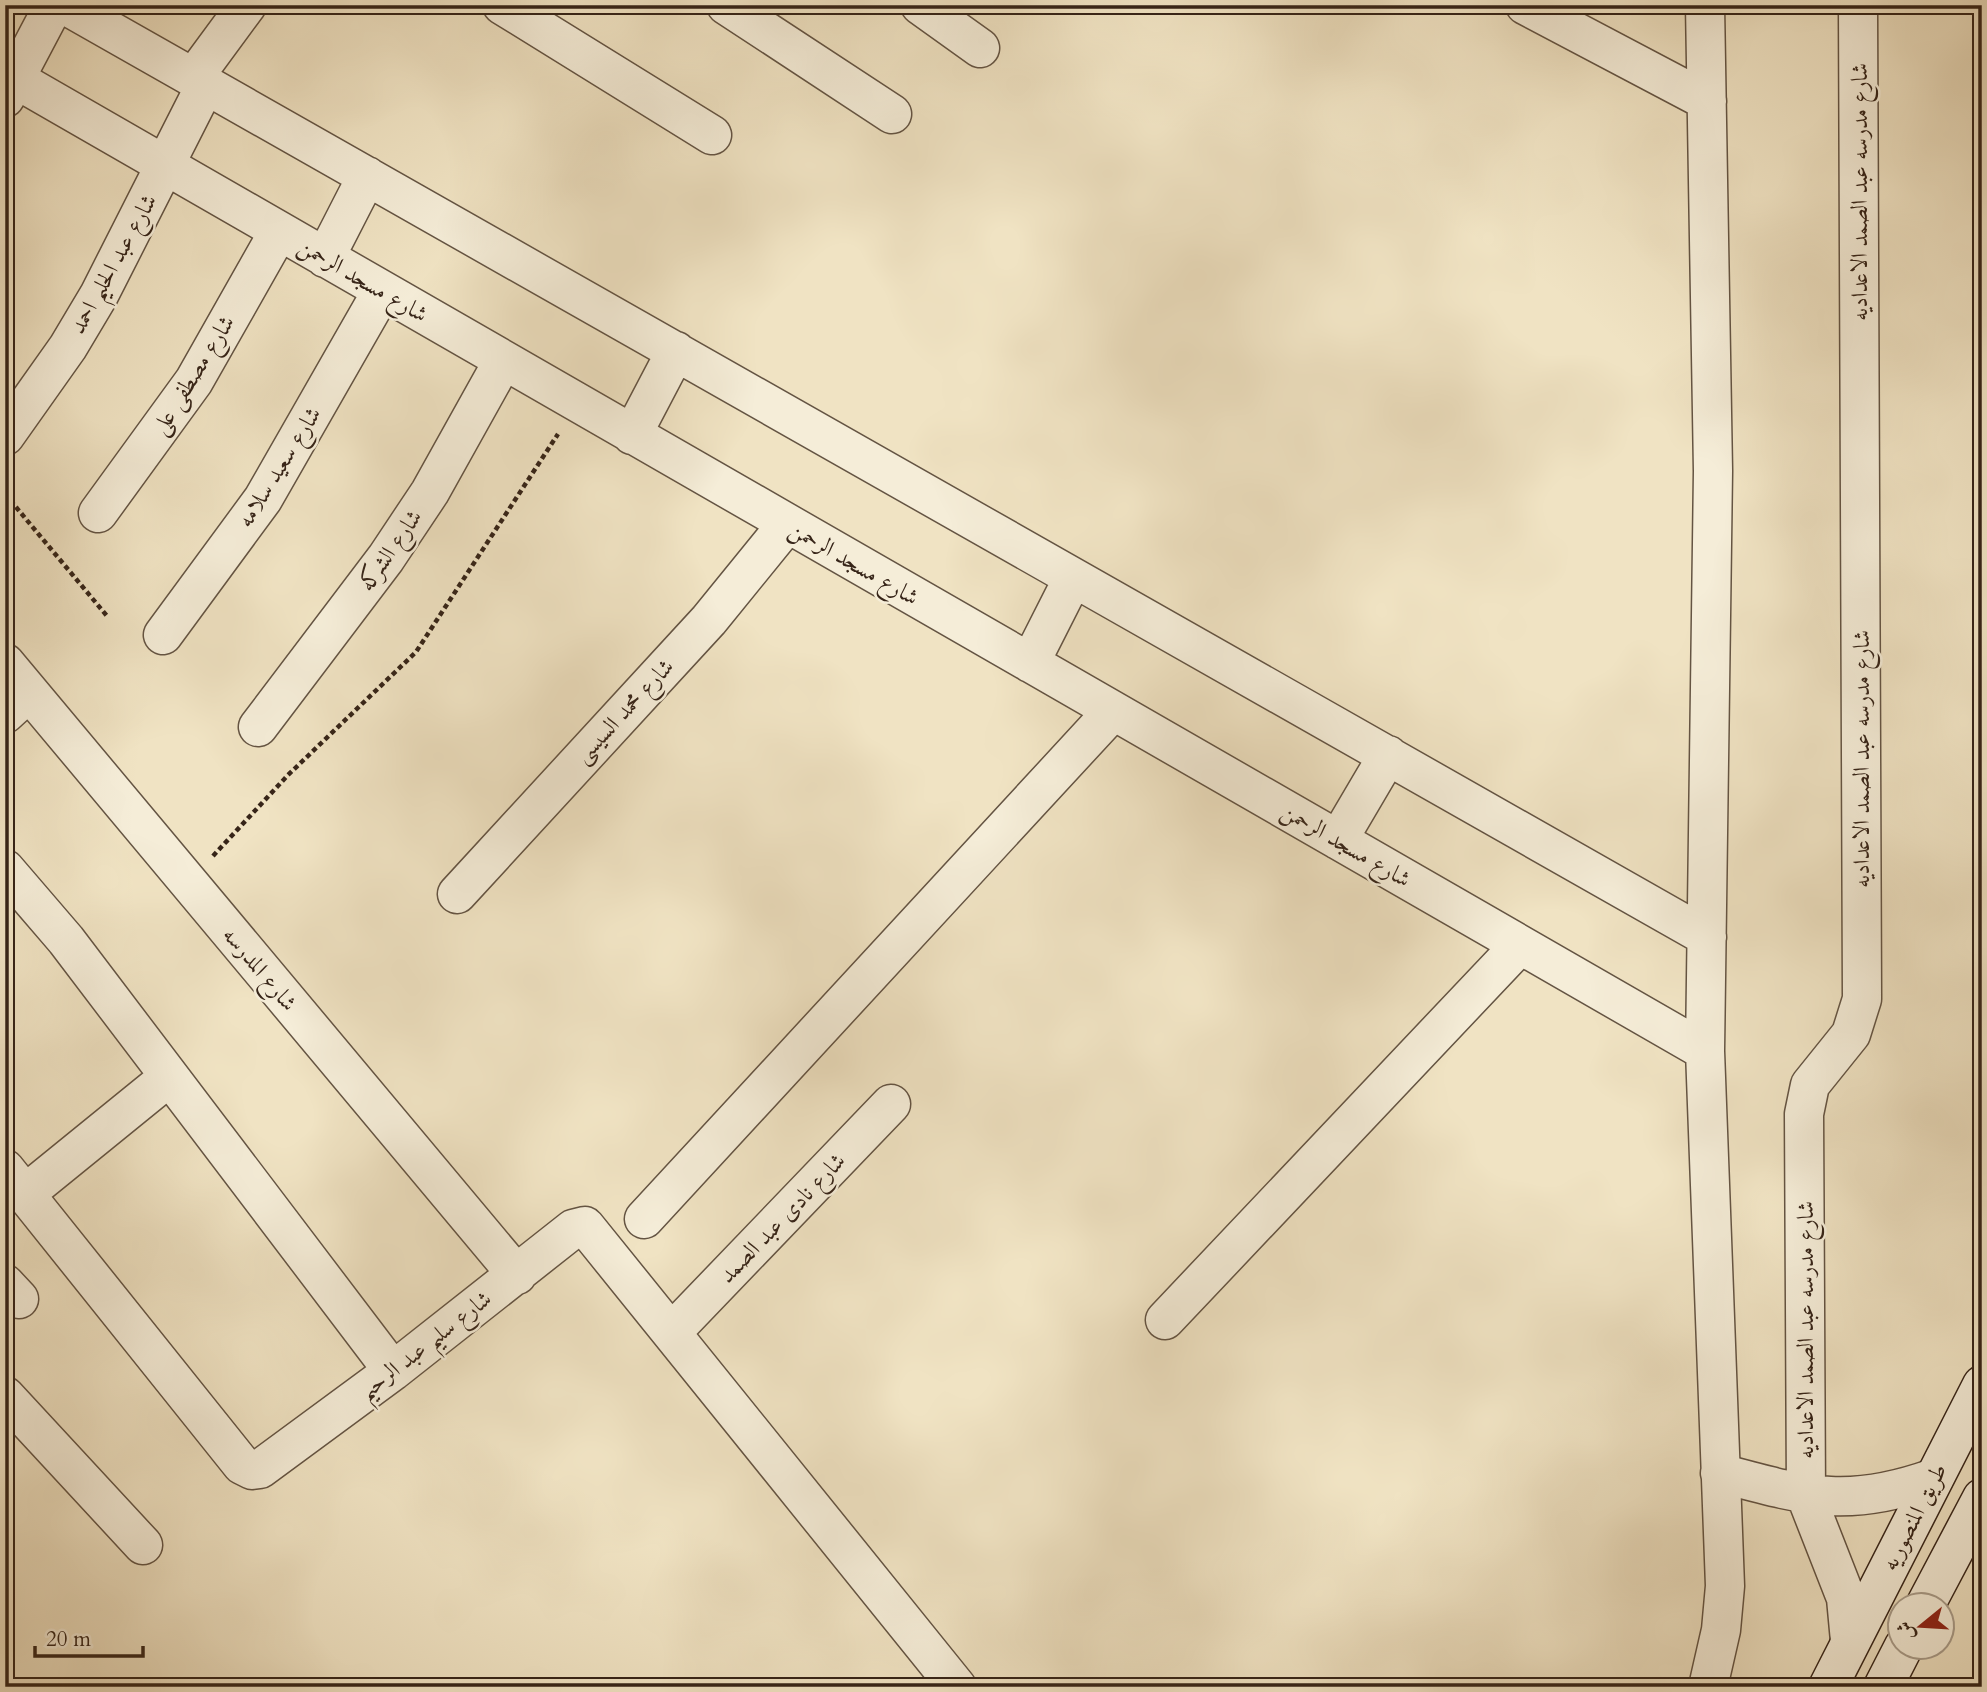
<svg xmlns="http://www.w3.org/2000/svg" width="1987" height="1692" font-family="Cardo,Amiri,serif">
<style>
.lines{fill:none;stroke-linecap:round;stroke-linejoin:round}
.minor-casing{stroke:#645443;stroke-width:41}
.secondary-casing{stroke:#362418;stroke-width:41}
.path{stroke:#362418;stroke-width:4.5;stroke-dasharray:5 3.5;stroke-linecap:butt}
.minor{stroke:#f5edd8;stroke-width:38}
.secondary{stroke:#f5edd8;stroke-width:38}
.labels{text-anchor:middle;dominant-baseline:central;stroke-width:5;stroke-linejoin:round;paint-order:stroke}
.street-label{font-size:23px;fill:#362418;stroke:#f5edd8}
</style>
<rect width="100%" height="100%" fill="#f0e3c3"/>
<filter id="stains"><feTurbulence type="fractalNoise" baseFrequency=".00286" numOctaves="4"/><feColorMatrix values="0 0 0 0 .2 0 0 0 0 .09 0 0 0 0 .02 0 0 0 .5 -.17"/></filter>
<radialGradient id="worn" r=".72"><stop offset=".6" stop-color="#630" stop-opacity="0"/><stop offset="1" stop-color="#630" stop-opacity=".3"/></radialGradient>
<g class="lines">
<defs>
<path id="minor" d="M65,5L1707,937
M502,5L712,135
M726,5L892,114
M920,5L980,48
M1525,5L1707,101
M1705,5L1713,471L1705,1051L1725,1586L1721,1630L1708,1687
M5,73L1705,1051
M194,77L247,5
M5,98L54,5
M325,258L367,176
M632,435L676,351
M5,436L68,347L99,295L206,84
M98,513L194,381L279,231
M163,635L263,499L382,291
M5,663L517,1275
M1030,663L1073,578
M5,714L29,692
M258,727L386,558L430,492L503,361
M1338,840L1388,755
M5,869L66,940L393,1371
M457,894L709,620L787,524
M5,1169L242,1465L252,1470L260,1469L393,1371L573,1229L585,1226L957,1687
M25,1194L169,1077
M644,1219L1113,711
M5,1284L19,1299
M1165,1320L1520,945
M672,1332L891,1104
M5,1396L143,1545
M1720,1473C1806,1496 1847,1509 1934,1478
M1850,1641L1846,1598L1806,1496L1804,1114L1810,1085L1851,1034L1862,999L1858,5"/>
<path id="secondary" d="M1926,1604L1982,1498
M1828,1687L1982,1385
M1883,1687L1904,1646"/>
</defs>
<use href="#minor" class="minor-casing"/>
<use href="#secondary" class="secondary-casing"/>
<path class="path" d="M5,494L107,616
M213,856L288,775L416,652L558,434"/>
<use href="#minor" class="minor"/>
<use href="#secondary" class="secondary"/>
</g>
<g class="labels">
<g class="street-label">
<text transform="translate(1859 192) rotate(-90)">شارع مدرسه عبد الصمد الاعداديه</text>
<text transform="translate(113 264) rotate(-61)">شارع عبد الحليم احمد</text>
<text transform="translate(363 280) rotate(30)">شارع مسجد الرحمن</text>
<text transform="translate(193 375) rotate(-58)">شارع مصطفى على</text>
<text transform="translate(279 467) rotate(-58)">شارع سعيد سلامه</text>
<text transform="translate(390 550) rotate(-55)">شارع الشركه</text>
<text transform="translate(854 563) rotate(30)">شارع مسجد الرحمن</text>
<text transform="translate(624 711) rotate(-47)">شارع محمد السيسى</text>
<text transform="translate(1861 759) rotate(-90)">شارع مدرسه عبد الصمد الاعداديه</text>
<text transform="translate(1346 845) rotate(30)">شارع مسجد الرحمن</text>
<text transform="translate(260 969) rotate(50)">شارع المدرسه</text>
<text transform="translate(782 1218) rotate(-46)">شارع نادى عبد الصمد</text>
<text transform="translate(1805 1330) rotate(-90)">شارع مدرسه عبد الصمد الاعداديه</text>
<text transform="translate(425 1345) rotate(-38)">شارع سليم عبد الرحيم</text>
<text transform="translate(1914 1517) rotate(-63)">طريق المنصوريه</text>
</g>
</g>
<rect width="1987" height="1692" fill="none" stroke="#f0e3c3" stroke-width="28"/>
<rect x="7" y="7" width="1973" height="1678" fill="none" stroke="#362418" stroke-width="3.5"/>
<rect x="14" y="14" width="1959" height="1664" fill="none" stroke="#362418" stroke-width="2"/>
<g transform="translate(1921 1626) rotate(252)"><circle r="33" fill="#f5edd8" stroke="#a99d8b" stroke-width="2"/>
<path d="M0-5L12 26L0 18L-12 26Z" fill="#8f2418"/>
<text y="-10" font-size="19" font-weight="bold" text-anchor="middle" fill="#362418">ش</text>
</g>
<path d="M35 1646v10h108v-10" fill="none" stroke="#362418" stroke-width="3.5"/>
<text x="46" y="1646" font-size="21" fill="#362418" stroke="#f5edd8" stroke-width="5" paint-order="stroke">20 m</text>
<rect width="100%" height="100%" filter="url(#stains)"/>
<rect width="100%" height="100%" fill="url(#worn)"/>
</svg>
